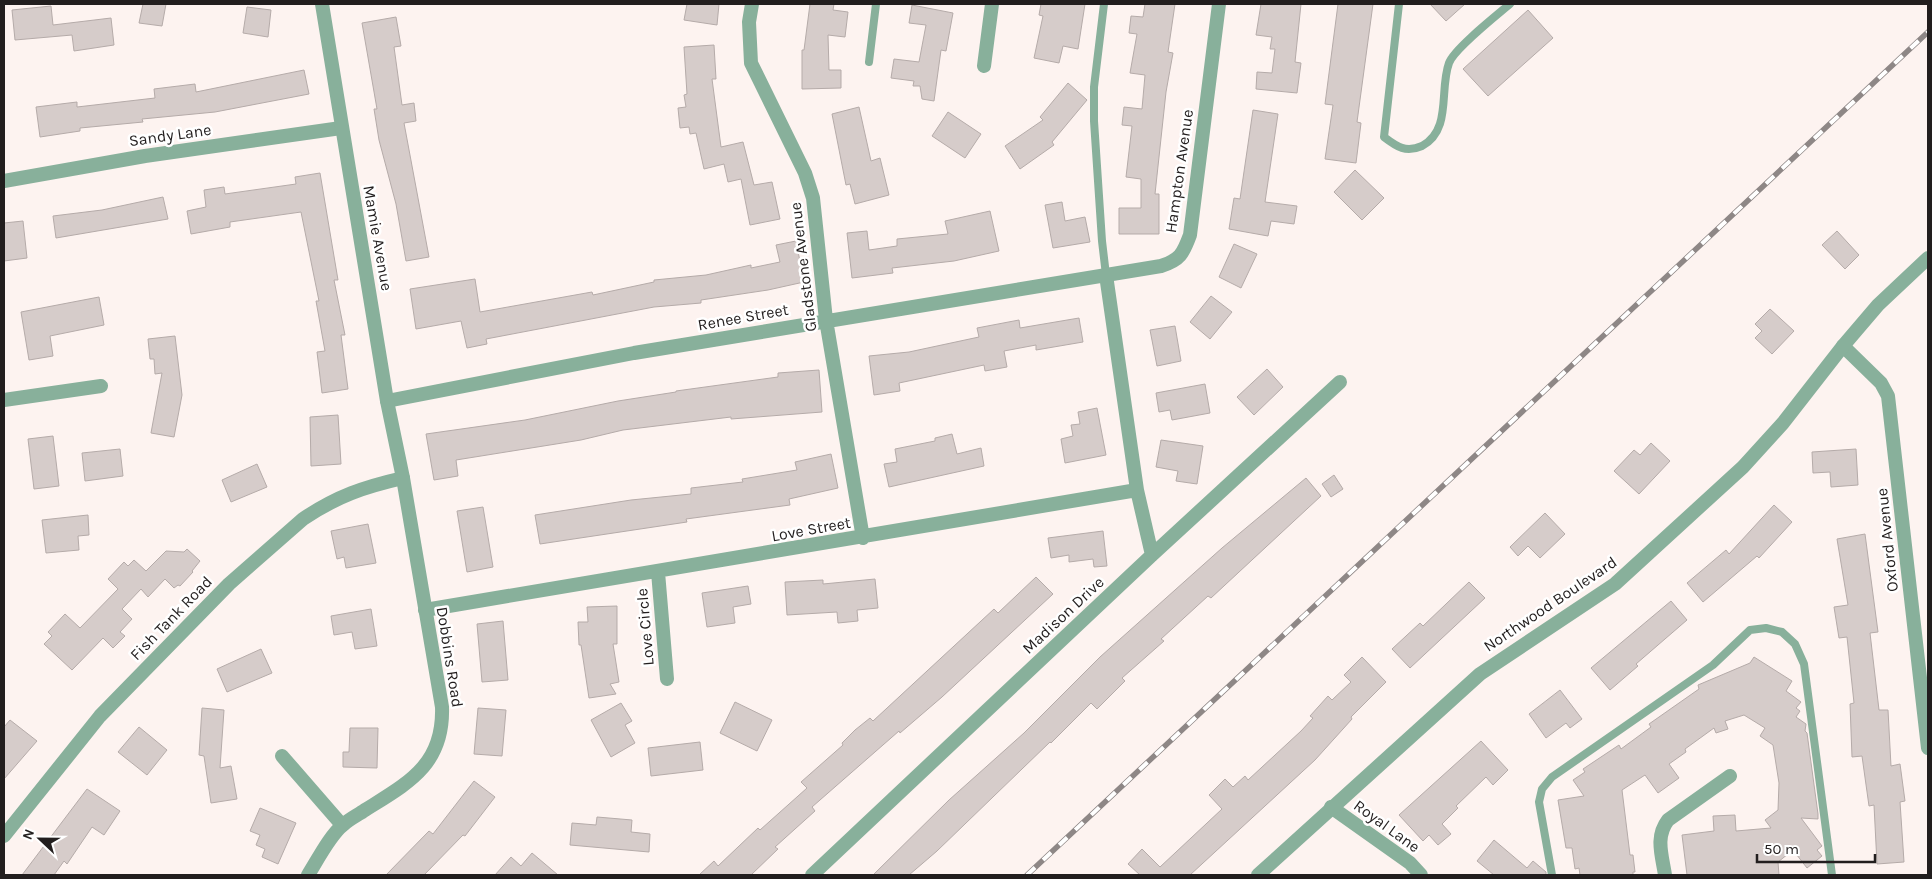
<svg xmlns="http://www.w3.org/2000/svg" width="1932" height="879" font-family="Karla,sans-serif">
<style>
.building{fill:#d6ccca;stroke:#b5aba9}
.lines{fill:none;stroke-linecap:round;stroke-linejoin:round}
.service{stroke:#88b09b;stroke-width:8}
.minor{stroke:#88b09b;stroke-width:14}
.tertiary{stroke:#88b09b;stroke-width:14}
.rail-casing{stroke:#8e8786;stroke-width:5.5}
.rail{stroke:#fff;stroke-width:4;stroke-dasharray:11;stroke-linecap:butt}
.labels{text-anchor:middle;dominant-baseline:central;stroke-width:5;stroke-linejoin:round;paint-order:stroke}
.street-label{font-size:16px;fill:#221e1e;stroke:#fff}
</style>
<rect width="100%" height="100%" fill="#fdf3f0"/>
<path class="building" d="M143,4H166L162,26L139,23Z
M687,4H719L717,25L684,20Z
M810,4H834L833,10L848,12L845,37L828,35L829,70H841V88L802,89V50H804Z
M1041,4H1085L1078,49L1063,46L1059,63L1034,58L1043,16L1039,15Z
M1145,4H1175L1168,52L1173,53L1166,92L1155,194H1159V234H1119V208H1141V179L1126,177L1132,126L1122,125L1124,107L1142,109L1145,75L1130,73L1137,34L1129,33L1131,16L1143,17Z
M1261,4H1301L1295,62L1301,63L1297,93L1256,89L1257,72L1272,73L1275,49H1270L1272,37L1256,35Z
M1338,4H1373L1357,122L1361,123L1356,163L1325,159L1333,105L1325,104Z
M1430,4H1465L1446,21Z
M912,5L953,13L946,51L941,50L934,101L922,99L920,86H913L914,81L891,78L894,59L919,62L926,25L909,23Z
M51,6L53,25L111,18L114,45L74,51L72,35L15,40L12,10Z
M247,7L271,10L268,37L243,33Z
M1528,10L1553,38L1488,96L1463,69Z
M396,17L401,46L394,47L402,105L414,103L416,121L404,123L429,257L406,261L396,204L379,140L374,109H377L362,23Z
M714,45L716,79H712L721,147L743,142L754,185L772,182L780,219L750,225L741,179L728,182L724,164L704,169L696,133L690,134L689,127L680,128L678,108L686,107L684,95L687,94L684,47Z
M304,70L309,94L215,112L142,119L143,122L80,128V131L40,137L36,107L77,102V107L155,98L154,89L195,84L196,92Z
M1068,83L1087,100L1052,142L1054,145L1020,169L1005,146L1043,120L1040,117Z
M859,107L871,161L880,158L889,195L855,204L850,184L846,185L832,114Z
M1253,110L1278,114L1265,202L1297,206L1294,224L1271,221L1268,236L1229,229L1234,198L1240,199Z
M948,112L981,134L965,158L932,136Z
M1355,170L1384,198L1362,220L1334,192Z
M320,173L338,280H334L345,335H341L348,389L322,393L317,352L325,351L316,301H319L301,212L230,222V227L191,234L187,211L206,207L204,190L224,187L225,194L296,184L295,177Z
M163,197L168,219L56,238L53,216L102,210Z
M1062,202L1065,221L1085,217L1090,242L1053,248L1045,205Z
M990,211L999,251L954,261L892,268L893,273L852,278L847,233L867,231L869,250L897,246V239L948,234L945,221Z
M23,221L27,258L4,261V223Z
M1837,231L1859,255L1845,269L1822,245Z
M796,241L804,282L768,290L701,300V303L654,307L486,339L487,344L467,348L461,321L416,329L410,289L475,279L480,312L592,292L593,295L654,282V280L706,275L751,265V268L780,262L776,245Z
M1234,244L1257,254L1241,288L1219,277Z
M1211,296L1232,312L1210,339L1190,322Z
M99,297L104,325L50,336L53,356L29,360L21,312Z
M1770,309L1794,331L1772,354L1755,338L1762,331L1755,324Z
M1079,318L1083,342L1036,350V345L1004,351L1007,367L985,371L984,365L899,383L900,391L874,395L869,356L909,352L979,337L977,328L1019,320L1020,328Z
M1175,326L1181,361L1157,366L1150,330Z
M175,336L182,395L174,437L151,433L162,373L155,374L154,359H150L148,339Z
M1267,369L1283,387L1254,415L1237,397Z
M819,370L822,412L731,419V417L623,430L581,440L456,460L458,476L434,480L426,434L525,420L618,401L676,392V391L778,377V373Z
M1205,384L1210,413L1172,420L1170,410L1159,412L1156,393Z
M1097,408L1106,455L1065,463L1061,439L1073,436L1071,425L1080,424L1078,412Z
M338,415L341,464L311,466L310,417Z
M952,434L957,454L981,448L984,466L889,487L884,464L897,462L895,449L935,441V438Z
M53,436L59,486L34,489L28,439Z
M1161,440L1203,446L1197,484L1176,481L1178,471L1156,467Z
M1651,443L1670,461L1639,494L1614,471L1634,450L1640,455Z
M120,449L123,476L85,481L82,453Z
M1856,449L1858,485L1831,487L1830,472L1813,473L1812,452Z
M831,454L838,488L789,499L790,505L686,519L687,522L540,544L535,515L631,500L691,494V488L743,482L742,479L797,470L795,462Z
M257,464L267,487L231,502L222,480Z
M1334,475L1343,489L1331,497L1322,484Z
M1306,478L1321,496L1211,598L1208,596L1161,639L1164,641L1122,678L1125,681L1097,709L1091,703L1051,743L1050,742L937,851L909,875H873L949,800L1024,733L1100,657L1222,548Z
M1774,505L1792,522L1759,558L1757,556L1703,602L1687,583L1726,550L1729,554Z
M483,507L493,567L467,572L457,511Z
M1545,513L1565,534L1540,558L1528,546L1518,556L1510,547Z
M88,515L89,535L78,536L79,550L46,553L42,520Z
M368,524L376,563L346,568L344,557L337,559L331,531Z
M1103,531L1107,566L1094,567L1093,559L1069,562V555L1051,558L1048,538Z
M1865,534L1878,632L1870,633L1879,710H1888L1891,766L1900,764L1905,801L1900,802L1904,862L1877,864L1874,805L1869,806L1862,756L1852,757L1850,704L1854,703L1847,637L1839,638L1834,607L1848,605L1837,539Z
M187,549L200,561L192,571L193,572L180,586L178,585L174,588L165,579L148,597L141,589L122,609L132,619L120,632L125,636L113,648L103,638L72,670L44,644L52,636L48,632L65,614L80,628L118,589L108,579L124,562L128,566L134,560L146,571L166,551L184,552Z
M1036,577L1053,594L942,697L900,733L899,731L812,807L815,811L775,847L778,849L751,875H699L714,861L718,866L758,828L760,830L807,788L801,782L843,745L842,743L855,730L870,718L873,721L994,609L998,613Z
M875,579L878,608L857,610L858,621L838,623L837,612L787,615L785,582L823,580V584Z
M1469,582L1485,598L1410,668L1392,649L1420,623L1423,626Z
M748,586L751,604L733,607L735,623L707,627L702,593Z
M1671,601L1687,620L1636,664L1638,666L1610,690L1591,668Z
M617,606V644H613L619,682L610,684L616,694L589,698L581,645H579L578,622H588L587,607Z
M371,609L377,646L355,649L352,632L334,635L331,616Z
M503,621L508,680L482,682L477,624Z
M261,649L272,673L227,692L217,669Z
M1362,657L1386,682L1351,717L1352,719L1315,760L1190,875H1140L1128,864L1142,849L1160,867L1222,809L1209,795L1225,779L1233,787L1245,776L1248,780L1301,731L1313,718L1310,716L1328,696L1332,700L1351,682L1344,675Z
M1754,657L1792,681L1786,691L1801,702L1796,708L1800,711L1796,717L1806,724L1805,731L1807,733L1818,814V819L1801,818L1822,846L1817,850L1822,856L1807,868L1793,850L1778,862L1779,875H1687L1682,835L1714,831L1713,816L1735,815L1736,831L1771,828L1765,820L1778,810L1779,783L1773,745L1760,736L1765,728L1744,715L1725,721L1728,729L1716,733L1714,728L1685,749L1686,752L1669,764L1679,778L1658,793L1645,775L1622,790L1630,855H1633L1635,872H1633V875H1580L1579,868L1575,869L1572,848H1566L1558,800L1584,796L1573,780L1585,772L1583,769L1619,745L1621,749L1651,727L1649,724L1699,689L1698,685L1750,663Z
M1560,690L1582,719L1570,728L1566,723L1546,738L1529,714Z
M735,702L772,720L757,751L720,733Z
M621,703L632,721L625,725L635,743L611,757L591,720Z
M202,708L224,710L220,768L231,766L237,799L211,803L204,756L199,755Z
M478,708L506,710L502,756L474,754Z
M10,720L37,741L4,779V727Z
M139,727L167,750L147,775L118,752Z
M350,728H378L377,768L343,767V752H349Z
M1481,741L1508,770L1493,785L1486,777L1456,806L1458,808L1442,824L1451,834L1438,845L1429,835L1423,841L1399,815Z
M700,742L703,770L651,776L648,748Z
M474,781L495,797L465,836L463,835L424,875H386L429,831L433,834Z
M87,789L120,811L104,835L92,827L67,864L64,861L54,875H22Z
M260,808L296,823L278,864L262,857L265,849L256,845L260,835L250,831Z
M597,817L632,820L631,832L650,834L649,852L570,845L572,823L596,825Z
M1494,840L1527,868L1533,861L1546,872V875H1494L1477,861Z
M532,853L558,875H495L511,857L521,866Z"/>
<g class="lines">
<path class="service" d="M1104,4L1094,87V121L1102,241L1106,275
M1399,4L1384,137C1397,147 1406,153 1422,146C1452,130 1439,90 1449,63C1454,49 1497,15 1510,4
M869,62L876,4
M1552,875L1539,802L1542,789L1552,777L1713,665L1750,630L1766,628L1782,632L1795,644L1804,664L1832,875"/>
<path class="minor" d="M752,4L749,22L751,63L805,173L813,198L826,320L863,538
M984,66L992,4
M4,181L145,156L341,128
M1106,275L1137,490L1152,555
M1843,346L1881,383L1888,396L1928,748
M4,400L101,386
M387,401L634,353L1161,266C1180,260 1183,254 1190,235L1219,4
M658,572L667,679
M425,610L1137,490
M282,756L342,825
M1331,807L1410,863L1421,875
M4,836L100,716L229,584L303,519C337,496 364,487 403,478
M812,875L1152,555L1340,382
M1665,875C1662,855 1655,837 1668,820L1730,776"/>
<path class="tertiary" d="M308,875C317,861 330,835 343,825C349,819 358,815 365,810C408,783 444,765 442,707L403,478L387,401L322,4
M1258,875L1480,674L1615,584L1743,467L1783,423L1843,346L1878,305L1928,258"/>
<defs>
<path id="rail" d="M1027,875L1928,32"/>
</defs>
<use href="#rail" class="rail-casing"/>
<use href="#rail" class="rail"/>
</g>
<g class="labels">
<g class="street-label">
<text transform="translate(170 135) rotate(-8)">Sandy Lane</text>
<text transform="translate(1179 171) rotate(-82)">Hampton Avenue</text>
<text transform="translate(378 238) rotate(80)">Mamie Avenue</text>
<text transform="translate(803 267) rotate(-97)">Gladstone Avenue</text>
<text transform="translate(743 317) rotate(-10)">Renee Street</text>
<text transform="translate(811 529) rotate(-10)">Love Street</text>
<text transform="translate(1887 540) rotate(-96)">Oxford Avenue</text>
<text transform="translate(1550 604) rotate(-34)">Northwood Boulevard</text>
<text transform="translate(1063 615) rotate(-43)">Madison Drive</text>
<text transform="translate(171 618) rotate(-46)">Fish Tank Road</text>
<text transform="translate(645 627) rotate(-95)">Love Circle</text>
<text transform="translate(450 657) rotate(81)">Dobbins Road</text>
<text transform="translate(1387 826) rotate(36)">Royal Lane</text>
</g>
</g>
<rect width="1932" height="879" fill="none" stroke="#221e1e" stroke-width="10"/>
<g transform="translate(40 839) rotate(292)" stroke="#ffffff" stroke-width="4" paint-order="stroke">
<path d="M0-4L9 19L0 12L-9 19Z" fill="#221e1e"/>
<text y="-8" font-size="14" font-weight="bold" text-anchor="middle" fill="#221e1e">N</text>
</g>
<path d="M1757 854v8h118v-8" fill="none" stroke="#221e1e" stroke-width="2.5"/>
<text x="1764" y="854" font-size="15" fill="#221e1e" stroke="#ffffff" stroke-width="4" paint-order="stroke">50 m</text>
</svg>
